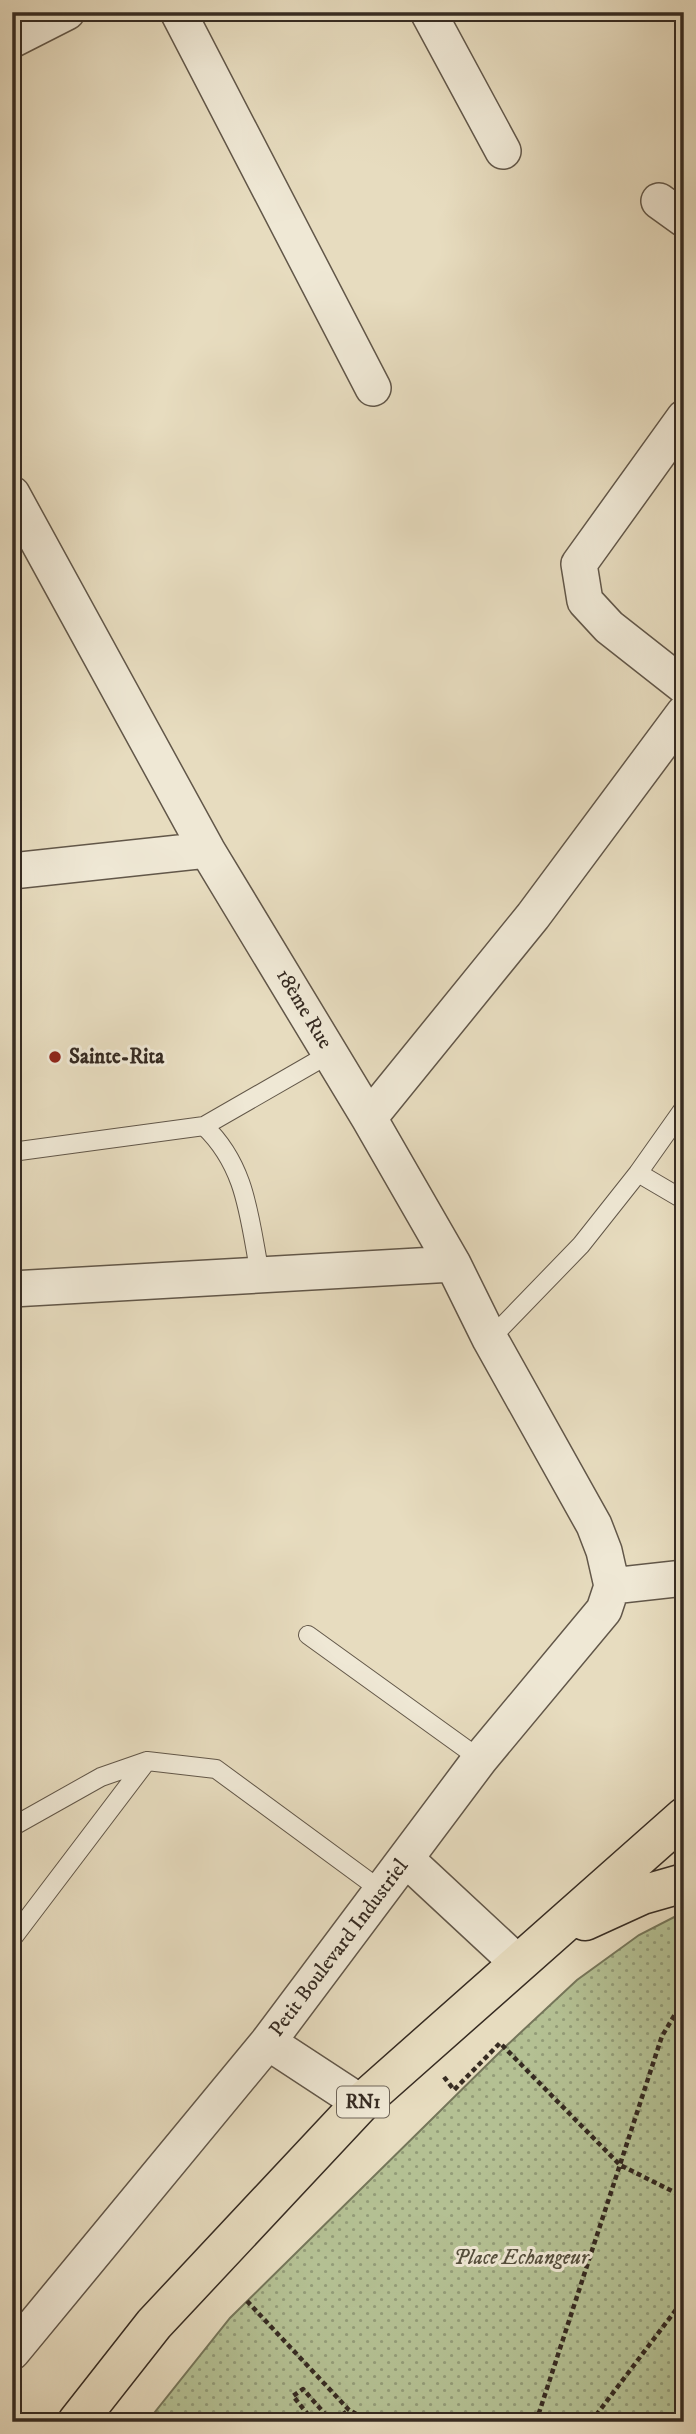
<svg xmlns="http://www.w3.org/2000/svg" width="696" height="2434" font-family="'IM FELL DW Pica',serif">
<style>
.park{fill:url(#park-dots);stroke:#75765a;stroke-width:2}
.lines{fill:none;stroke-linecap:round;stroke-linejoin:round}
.service-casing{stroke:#625749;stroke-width:20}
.minor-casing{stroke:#625749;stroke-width:38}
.trunk-casing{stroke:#362b22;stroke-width:41}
.path{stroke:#362b22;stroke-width:4.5;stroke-dasharray:5 3.5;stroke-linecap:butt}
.service{stroke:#efe8d5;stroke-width:18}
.minor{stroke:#efe8d5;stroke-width:35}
.trunk{stroke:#e7dcbf;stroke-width:38}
.poi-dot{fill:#8f2418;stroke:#efe8d5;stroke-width:2.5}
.labels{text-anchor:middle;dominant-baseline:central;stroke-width:6;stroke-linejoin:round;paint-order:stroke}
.shield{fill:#efe8d5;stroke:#6e6458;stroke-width:2}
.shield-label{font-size:19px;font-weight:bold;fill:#362b22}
.street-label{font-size:21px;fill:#362b22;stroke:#efe8d5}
.poi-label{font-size:21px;font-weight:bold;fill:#362b22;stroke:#efe8d5;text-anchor:start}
.park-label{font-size:21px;font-style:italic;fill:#56503e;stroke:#efe8d5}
</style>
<defs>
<pattern id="park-dots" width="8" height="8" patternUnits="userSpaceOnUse" patternTransform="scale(1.75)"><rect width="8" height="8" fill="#b4c093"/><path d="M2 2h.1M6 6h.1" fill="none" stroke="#939c78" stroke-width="1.8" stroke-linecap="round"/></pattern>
</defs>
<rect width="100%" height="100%" fill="#e7dcbf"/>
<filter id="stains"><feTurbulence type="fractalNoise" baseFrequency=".00286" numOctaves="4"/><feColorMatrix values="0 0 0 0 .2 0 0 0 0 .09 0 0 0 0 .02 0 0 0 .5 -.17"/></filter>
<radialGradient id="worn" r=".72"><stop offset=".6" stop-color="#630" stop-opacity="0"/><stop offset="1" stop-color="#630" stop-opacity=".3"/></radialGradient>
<path class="park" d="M684,1912V2422H147L230,2318L504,2048L577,1980L639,1935Z"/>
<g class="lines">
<defs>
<path id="service" d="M204,1126C247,1167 249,1218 260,1274
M12,1152L204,1126L331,1053
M638,1173L684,1200
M490,1339L581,1245L638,1173L684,1108
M308,1635L480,1759
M12,1827L101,1777L147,1761L216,1769L382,1891
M12,1939L147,1761"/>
<path id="minor" d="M178,12L373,388
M428,12L503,151
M12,40L67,12
M659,201L684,219
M684,418L579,564L585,601L609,627L684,686
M12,494L207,850L369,1118L453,1264L490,1339L594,1525L604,1551L612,1586L604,1610L480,1759L268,2042L12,2352
M12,871L207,850
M369,1118L533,916L684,713
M12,1289L453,1264
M612,1586L684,1578
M406,1859L519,1964
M268,2042L361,2103"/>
<path id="trunk" d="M585,1921L642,1895L684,1883
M77,2422L154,2324L361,2103L684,1817"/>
</defs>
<use href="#service" class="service-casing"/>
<use href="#minor" class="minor-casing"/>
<use href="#trunk" class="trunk-casing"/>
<path class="path" d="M444,2077L454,2090L500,2043L620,2165L684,2197
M247,2301L349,2410L371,2422
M314,2422L293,2396L303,2389L332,2422L349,2410
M536,2422L662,2036L677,2011L684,2006
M591,2422L684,2299"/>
<use href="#service" class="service"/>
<use href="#minor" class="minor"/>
<use href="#trunk" class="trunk"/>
</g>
<circle class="poi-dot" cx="55" cy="1057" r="7"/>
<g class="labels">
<rect class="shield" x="337" y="2086.5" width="52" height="31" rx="5"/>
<g class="shield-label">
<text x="363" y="2102">RN1</text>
</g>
<g class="street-label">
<text transform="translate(304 1009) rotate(59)">18ème Rue</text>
<text transform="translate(339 1948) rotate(-53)">Petit Boulevard Industriel</text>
</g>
<g class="poi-label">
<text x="69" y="1057">Sainte-Rita</text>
</g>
<g class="park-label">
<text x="521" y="2258">Place Echangeur</text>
</g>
</g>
<rect width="696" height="2434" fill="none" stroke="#e7dcbf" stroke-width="42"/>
<rect x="14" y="14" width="668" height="2406" fill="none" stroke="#362b22" stroke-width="3.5"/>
<rect x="21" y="21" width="654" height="2392" fill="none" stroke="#362b22" stroke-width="2"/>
<rect width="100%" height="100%" filter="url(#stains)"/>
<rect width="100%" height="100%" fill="url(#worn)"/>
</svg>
